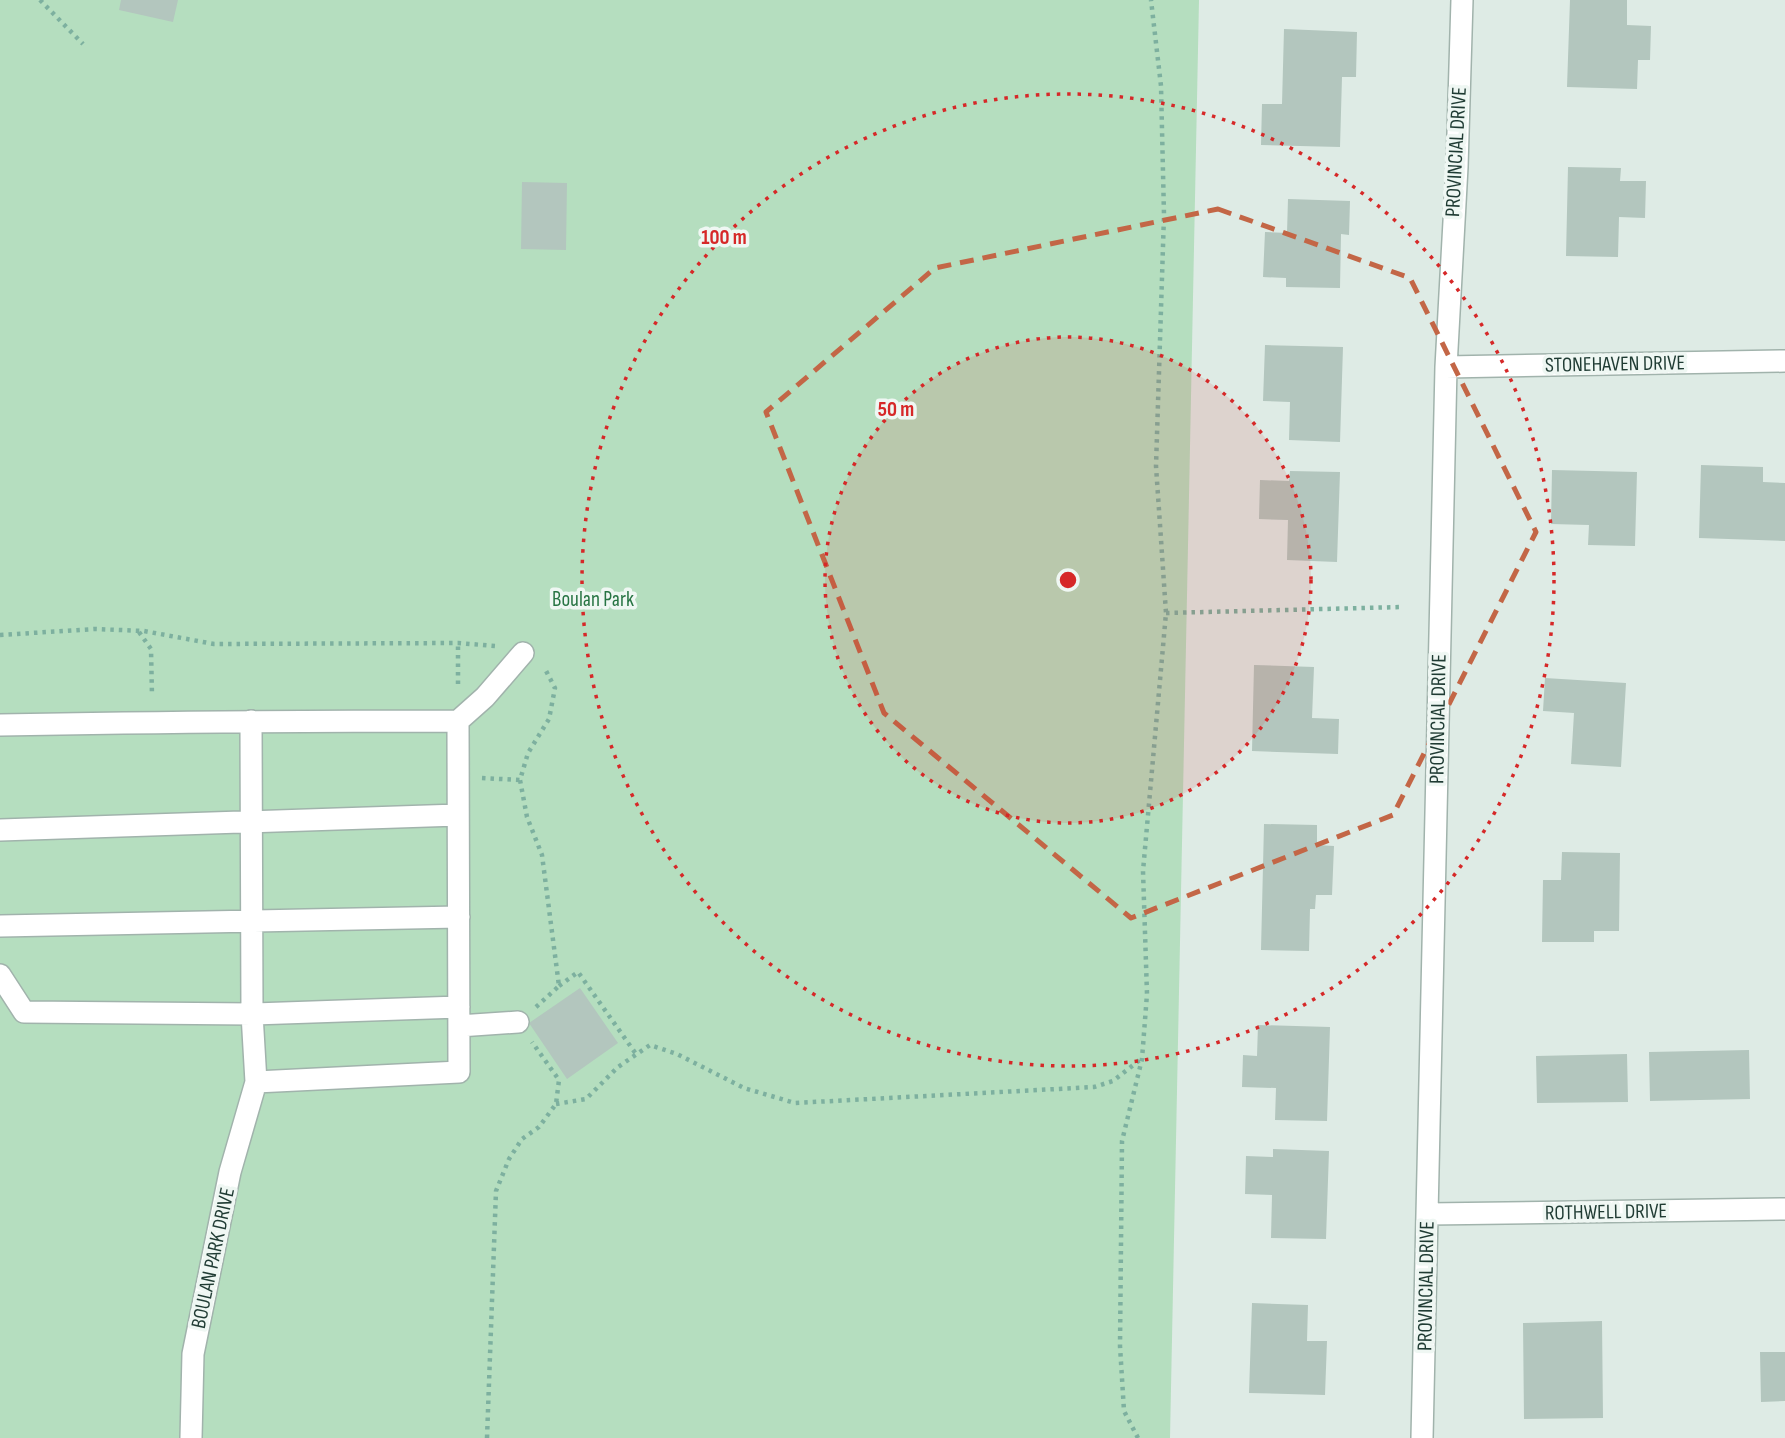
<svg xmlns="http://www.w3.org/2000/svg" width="1785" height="1438" font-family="'Sofia Sans Condensed',sans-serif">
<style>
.green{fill:#b5debf}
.building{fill:#b3c6be}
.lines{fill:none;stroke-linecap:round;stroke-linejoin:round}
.minor-casing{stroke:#a1b3ac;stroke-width:24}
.path{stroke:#7db09f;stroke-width:4.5;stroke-dasharray:3.5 5;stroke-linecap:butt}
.minor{stroke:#fff;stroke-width:21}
.marked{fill:none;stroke:#c36646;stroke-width:5;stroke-dasharray:14 9;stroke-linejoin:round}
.ring{fill:none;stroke:#d62828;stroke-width:3.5;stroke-dasharray:3.5 7}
.labels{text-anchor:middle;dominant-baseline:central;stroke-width:7;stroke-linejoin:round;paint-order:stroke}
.street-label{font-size:21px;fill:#1f3b33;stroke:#eff7f3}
.park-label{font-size:21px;fill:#277443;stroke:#eff7f3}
.centre{fill:#d62828;stroke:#eff7f3;stroke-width:3.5}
.ring-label{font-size:21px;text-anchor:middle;font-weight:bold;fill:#d62828;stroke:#eff7f3;stroke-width:7;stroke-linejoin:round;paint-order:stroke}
</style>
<rect width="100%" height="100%" fill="#deebe5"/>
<path class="green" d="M0,0H1199L1170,1438H0Z"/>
<path class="building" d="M121,0H178L173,22L119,10Z
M1570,0H1627V25L1651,26L1650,60H1638L1637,89L1567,87Z
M1284,29L1357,32L1356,77H1342L1340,147L1261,145L1262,104H1282Z
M1568,167L1621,168L1620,181H1646L1645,218L1619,217L1618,257L1566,256Z
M522,182L567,183L566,250L521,249Z
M1288,199L1350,201L1349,235L1341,234L1340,288L1286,287V278L1263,277L1265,232L1287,233Z
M1265,345L1343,347L1340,442L1289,440L1290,402L1263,401Z
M1701,465L1763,467V482L1785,483V541L1699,538Z
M1552,470L1637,472L1635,546L1588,545L1589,525L1551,524Z
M1290,471L1340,472L1337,562L1287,560L1288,520L1259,519L1260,480L1289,481Z
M1254,665L1314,667L1312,718L1339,719L1338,754L1252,751Z
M1545,678L1626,683L1621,767L1571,764L1574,713L1543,711Z
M1264,824L1317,825V845L1334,846L1332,895H1316L1315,909H1310L1309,951L1261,950Z
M1562,852L1620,853L1619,931H1594V942H1542L1543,880H1561Z
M580,988L618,1043L567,1079L529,1023Z
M1258,1025L1330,1027L1327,1121L1275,1120L1276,1088L1242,1087L1243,1055L1257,1056Z
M1749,1050L1750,1099L1650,1101L1649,1052Z
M1627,1054L1628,1102L1537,1103L1536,1056Z
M1273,1149L1329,1151L1326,1239L1271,1238L1272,1195L1245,1194L1246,1156L1273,1157Z
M1252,1303L1308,1305L1307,1341H1327L1325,1395L1249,1393Z
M1602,1321L1603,1418L1524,1419L1523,1323Z
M1760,1352H1785V1401L1761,1402Z"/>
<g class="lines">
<defs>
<path id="minor" d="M1446,367L1785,361
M458,721L485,697L523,653
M0,725C153,722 305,721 458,721L459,1072L256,1082L252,1014L251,721
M0,830L458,815
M0,926L459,917
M0,975L24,1012L252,1014L459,1007
M459,1026L518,1022
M1428,1214L1785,1209
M191,1438L193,1354L230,1172L256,1082
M1422,1438L1446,367L1457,167L1462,0"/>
</defs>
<use href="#minor" class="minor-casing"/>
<path class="path" d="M40,0L83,44
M1166,613L1402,607
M139,632L151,649L152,696
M0,635L95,629L144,631L214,644L458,643L495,646
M458,684V643
M482,778L520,780
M559,986L578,972L636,1054
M536,1007L559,986L542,855L527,817L520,780L528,753L549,719L555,688L544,667
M556,1104L586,1099L618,1067L650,1045L677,1054L744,1088L795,1103L1094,1087L1113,1081L1141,1059
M487,1438L496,1191L509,1159L522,1139L539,1127L556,1104L559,1080L532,1042
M1138,1438L1124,1411L1120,1346L1122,1141L1142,1059L1147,994L1143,871L1166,613L1156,466L1164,215L1161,86L1151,0"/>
<use href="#minor" class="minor"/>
</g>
<path class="marked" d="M1218,209L1410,278L1536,532L1393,815L1131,918L884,713L766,412L935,268Z"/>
<circle cx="1068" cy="580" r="243" fill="#d62828" fill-opacity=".12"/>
<g class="ring">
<circle cx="1068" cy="580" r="243"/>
<circle cx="1068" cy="580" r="486"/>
</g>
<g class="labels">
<g class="street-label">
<text transform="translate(1456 152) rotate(-87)">PROVINCIAL DRIVE</text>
<text transform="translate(1615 364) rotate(-1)">STONEHAVEN DRIVE</text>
<text transform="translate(1438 719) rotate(-89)">PROVINCIAL DRIVE</text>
<text transform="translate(1606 1212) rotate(-1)">ROTHWELL DRIVE</text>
<text transform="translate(213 1258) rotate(-78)">BOULAN PARK DRIVE</text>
<text transform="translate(1426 1286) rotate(-89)">PROVINCIAL DRIVE</text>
</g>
<g class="park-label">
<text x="593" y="599">Boulan Park</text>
</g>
</g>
<circle cx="1068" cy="580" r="10" class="centre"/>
<g class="ring-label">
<text x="724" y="244">100 m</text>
<text x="896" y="416">50 m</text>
</g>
</svg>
